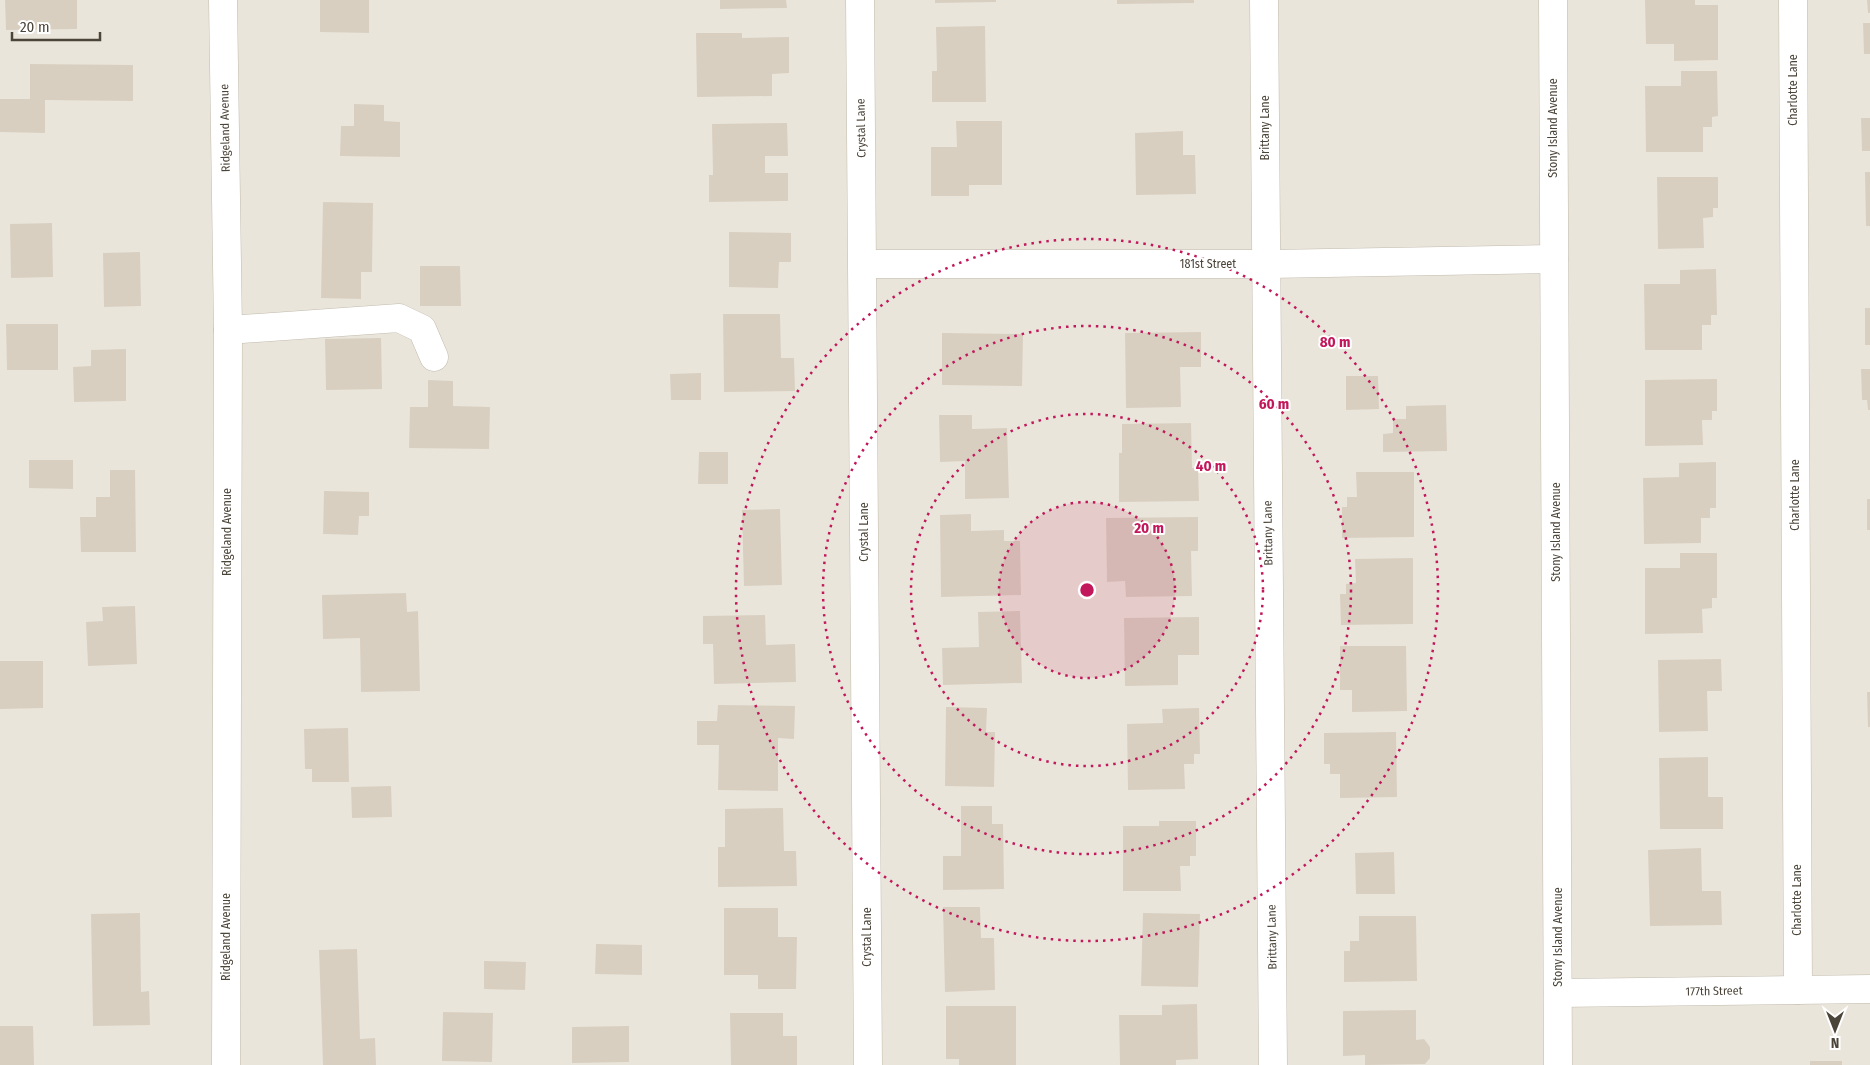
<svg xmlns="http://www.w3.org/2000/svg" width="1870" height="1065" viewBox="0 0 1870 1065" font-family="'Fira Sans Condensed',sans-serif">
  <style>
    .residential { fill: #eae5da }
    .building { fill: #d8cfc1 }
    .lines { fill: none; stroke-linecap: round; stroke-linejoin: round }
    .minor-casing { stroke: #c2bbae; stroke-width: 29 }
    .minor { stroke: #fff; stroke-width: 28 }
    .ring { fill: none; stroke: #c2185b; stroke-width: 2.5; stroke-dasharray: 2.5 5 }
    .labels { text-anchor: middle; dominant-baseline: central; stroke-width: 4; stroke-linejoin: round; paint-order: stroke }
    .street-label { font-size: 12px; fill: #4b4439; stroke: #fff }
    .centre { fill: #c2185b; stroke: #fff; stroke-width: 2.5 }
    .ring-label { font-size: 15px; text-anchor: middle; font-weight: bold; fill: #c2185b; stroke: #fff; stroke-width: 4; stroke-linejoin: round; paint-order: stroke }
  </style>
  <rect width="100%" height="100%" fill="#f6f3ec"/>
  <!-- residential -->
  <rect class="residential" x="0" y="0" width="1870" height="1065"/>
  <!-- building -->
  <g class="building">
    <polygon points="5,0 77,0 77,29 6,30"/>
    <polygon points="320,0 369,0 369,33 320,32"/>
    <polygon points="720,0 786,0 787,8 720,9"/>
    <polygon points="935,0 996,0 996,2 935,3"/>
    <polygon points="1117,0 1194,0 1194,3 1117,4"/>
    <polygon points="1645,0 1695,0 1695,5 1718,5 1718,60 1674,61 1674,44 1646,44"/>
    <polygon points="1867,0 1870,0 1870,13 1868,13"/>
    <polygon points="1863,23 1870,23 1870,54 1864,54"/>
    <polygon points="985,26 986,102 932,102 932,71 937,71 936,27"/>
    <polygon points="696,33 742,33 742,38 789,37 789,73 772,74 772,96 697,97"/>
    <polygon points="30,64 133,65 133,101 45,100 45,133 0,132 0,99 30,99"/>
    <polygon points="1681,71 1717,71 1718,116 1712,117 1712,127 1703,127 1703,152 1646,152 1645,86 1681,86"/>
    <polygon points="354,104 384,105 384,121 400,122 400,157 340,156 341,126 354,126"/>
    <polygon points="1861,118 1870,118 1870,151 1862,151"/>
    <polygon points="956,121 1002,121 1002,185 969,185 969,196 931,196 931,147 957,147"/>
    <polygon points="787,123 788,156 765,156 765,173 788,173 788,201 709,202 709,175 713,175 712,124"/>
    <polygon points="1183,131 1183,155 1195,155 1196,194 1136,195 1135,133"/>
    <polygon points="1865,172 1870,172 1870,226 1866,226"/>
    <polygon points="1657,177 1718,177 1718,208 1713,208 1713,217 1703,218 1704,248 1658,249"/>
    <polygon points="323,202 373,203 372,272 361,272 361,299 321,298"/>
    <polygon points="52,223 53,277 11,278 10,224"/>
    <polygon points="729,232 791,233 791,262 779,262 778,288 729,287"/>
    <polygon points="140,252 141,306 104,307 103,253"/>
    <polygon points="420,266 460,266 461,306 420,306"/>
    <polygon points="1716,269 1717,315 1711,315 1711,325 1702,325 1702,350 1645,350 1644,284 1680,284 1680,270"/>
    <rect x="1865" y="308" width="5" height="37"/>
    <polygon points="723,314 780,314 781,358 794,358 795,391 724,392"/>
    <polygon points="6,324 58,324 58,370 7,370"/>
    <polygon points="1201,332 1201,367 1180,367 1181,407 1126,408 1125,333"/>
    <polygon points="942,333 1023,334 1022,386 942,385"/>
    <polygon points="381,338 382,389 326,390 325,339"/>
    <polygon points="126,349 126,401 74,402 73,367 91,366 91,350"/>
    <polygon points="1861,369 1870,369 1870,410 1868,410 1867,400 1862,400"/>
    <polygon points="701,373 701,400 671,400 670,374"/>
    <polygon points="1346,376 1378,376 1379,409 1346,410"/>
    <polygon points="1717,379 1717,411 1712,411 1712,420 1702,420 1703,445 1645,446 1645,380"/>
    <polygon points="428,380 453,381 453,406 490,407 489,449 409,448 410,407 428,407"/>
    <polygon points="1446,405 1447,451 1383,452 1383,434 1393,433 1393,419 1406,419 1406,406"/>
    <polygon points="939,415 972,415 972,429 1007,428 1009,498 965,499 965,461 940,462"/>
    <polygon points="1191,423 1192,468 1198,468 1199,501 1119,502 1119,453 1122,453 1122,424"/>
    <polygon points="699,452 728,452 728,484 698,484"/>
    <polygon points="29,460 73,460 73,489 29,488"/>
    <polygon points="1716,462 1716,508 1710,508 1710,518 1701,518 1701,543 1644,544 1643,478 1679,477 1679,463"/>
    <polygon points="110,470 135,470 136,552 81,552 80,517 96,517 96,497 110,497"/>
    <polygon points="1356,472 1414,472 1414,537 1342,538 1342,507 1347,507 1347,497 1357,497"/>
    <polygon points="324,491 369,492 369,516 359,516 358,535 323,534"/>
    <rect x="1867" y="499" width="3" height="31"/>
    <polygon points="780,509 782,585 744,586 742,510"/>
    <polygon points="971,514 971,531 1004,530 1004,541 1020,541 1021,595 941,597 940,515"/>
    <polygon points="1198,517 1198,551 1191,551 1192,596 1126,597 1125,581 1107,582 1106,518"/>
    <polygon points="1680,553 1717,553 1717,598 1712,598 1712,608 1702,609 1703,633 1645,634 1645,568 1680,568"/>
    <polygon points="1413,558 1413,624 1341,625 1340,594 1346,594 1346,584 1356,583 1355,559"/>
    <polygon points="406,593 407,612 418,611 420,691 361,692 360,638 323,639 322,595"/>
    <polygon points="135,606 137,664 88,666 86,622 103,621 102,607"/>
    <polygon points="1020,611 1022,683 943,685 942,648 979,647 978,612"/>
    <polygon points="765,615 766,645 795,644 796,682 714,684 713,644 703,644 703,616"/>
    <polygon points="1199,617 1199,655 1178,655 1178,685 1125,686 1124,618"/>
    <polygon points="1340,646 1406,646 1407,711 1352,712 1352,690 1340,690"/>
    <polygon points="1721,659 1722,691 1707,691 1708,731 1659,732 1658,660"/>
    <polygon points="0,661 43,661 43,708 0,709"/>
    <polygon points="1867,692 1870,692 1870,727 1868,727"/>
    <polygon points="718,705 795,706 794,739 778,738 778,791 718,790 719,745 697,745 697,721 717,721"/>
    <polygon points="946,707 987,708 986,732 995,732 994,787 945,786"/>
    <polygon points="1199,708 1200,754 1194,754 1194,764 1184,764 1185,789 1128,790 1127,724 1163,723 1162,709"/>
    <polygon points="348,728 349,782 312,782 312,769 305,769 304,729"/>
    <polygon points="1396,732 1397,797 1340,798 1340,774 1330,774 1330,764 1324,764 1324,733"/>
    <polygon points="1708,757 1708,797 1723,797 1723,829 1660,829 1659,758"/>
    <polygon points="391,786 392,817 352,818 351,787"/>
    <polygon points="961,806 992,806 992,824 1003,824 1004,889 943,890 943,856 961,856"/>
    <polygon points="783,808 784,851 796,851 797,886 718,887 718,847 725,847 725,809"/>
    <polygon points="1159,821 1196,821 1196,856 1190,856 1190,866 1180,866 1181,891 1123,891 1123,826 1159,826"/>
    <polygon points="1701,848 1702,891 1721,891 1722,925 1650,926 1648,850"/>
    <polygon points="1394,852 1395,894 1356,894 1355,853"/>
    <polygon points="943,907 980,907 981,938 994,938 995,990 945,992"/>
    <polygon points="724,908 778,908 778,937 797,937 796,989 758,989 758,975 724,975"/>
    <polygon points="140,913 141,992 149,991 150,1025 93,1026 91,914"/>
    <polygon points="1143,913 1200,914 1198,987 1141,986"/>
    <polygon points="1359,916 1416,916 1417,981 1344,982 1344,951 1350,951 1350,941 1359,941"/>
    <polygon points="596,944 642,945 642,975 595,974"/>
    <polygon points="357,949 360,1039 375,1038 376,1065 323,1065 319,950"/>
    <polygon points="484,961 526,962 525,990 484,989"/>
    <polygon points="1197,1004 1198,1059 1176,1060 1176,1065 1120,1065 1119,1015 1162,1015 1162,1005"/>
    <polygon points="946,1006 1016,1006 1016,1065 959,1065 959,1059 946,1059"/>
    <polygon points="1416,1010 1416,1040 1424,1039 1430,1047 1430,1058 1425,1064 1365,1065 1365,1055 1343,1056 1343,1011"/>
    <polygon points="443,1012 493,1013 492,1062 442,1061"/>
    <polygon points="730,1013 783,1013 783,1036 797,1036 797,1065 731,1065"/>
    <polygon points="0,1026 33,1026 34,1065 0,1065"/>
    <polygon points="629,1026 629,1062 572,1063 572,1027"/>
    <rect x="1810" y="1061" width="32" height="4"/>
  </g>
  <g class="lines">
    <defs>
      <g id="minor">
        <polyline points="223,0 228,330 226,1065"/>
        <polyline points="860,0 868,1065"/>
        <polyline points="1264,0 1273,1065"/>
        <polyline points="1553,0 1558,1065"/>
        <polyline points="1793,0 1798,990"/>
        <polyline points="863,264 1266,264 1554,259"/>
        <polyline points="228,330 399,318 422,329 434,357"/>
        <polyline points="1558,993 1870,989"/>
      </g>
    </defs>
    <!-- minor casing -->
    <use href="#minor" class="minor-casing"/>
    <!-- minor -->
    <use href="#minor" class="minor"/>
  </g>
  <!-- distance rings -->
  <circle cx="1087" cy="590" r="88" fill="#c2185b" fill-opacity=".12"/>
  <g class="ring">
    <circle cx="1087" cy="590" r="88"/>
    <circle cx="1087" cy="590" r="176"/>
    <circle cx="1087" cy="590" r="264"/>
    <circle cx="1087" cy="590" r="351"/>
  </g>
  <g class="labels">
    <!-- street labels -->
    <g class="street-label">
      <text transform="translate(1793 90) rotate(-90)">Charlotte Lane</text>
      <text transform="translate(225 128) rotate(-91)">Ridgeland Avenue</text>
      <text transform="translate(861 128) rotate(-91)">Crystal Lane</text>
      <text transform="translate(1265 128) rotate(-90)">Brittany Lane</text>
      <text transform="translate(1553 128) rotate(-90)">Stony Island Avenue</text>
      <text x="1208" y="264">181st Street</text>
      <text transform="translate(1795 495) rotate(-90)">Charlotte Lane</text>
      <text transform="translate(227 532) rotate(-90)">Ridgeland Avenue</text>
      <text transform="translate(864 532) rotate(-90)">Crystal Lane</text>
      <text transform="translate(1556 532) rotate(-90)">Stony Island Avenue</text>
      <text transform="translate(1268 533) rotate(-91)">Brittany Lane</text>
      <text transform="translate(1797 900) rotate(-90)">Charlotte Lane</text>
      <text transform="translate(226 937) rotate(-90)">Ridgeland Avenue</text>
      <text transform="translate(867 937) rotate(-90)">Crystal Lane</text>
      <text transform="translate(1272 937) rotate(-91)">Brittany Lane</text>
      <text transform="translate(1558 937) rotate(-90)">Stony Island Avenue</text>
      <text transform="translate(1714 991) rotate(-1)">177th Street</text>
    </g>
  </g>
  <circle cx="1087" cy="590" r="8" class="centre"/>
  <g class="ring-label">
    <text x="1335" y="347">80 m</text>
    <text x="1274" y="409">60 m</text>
    <text x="1211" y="471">40 m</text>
    <text x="1149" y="533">20 m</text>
  </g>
  <!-- north arrow -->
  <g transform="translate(1835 1030) rotate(180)" stroke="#ffffff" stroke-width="4" paint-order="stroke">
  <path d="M0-4L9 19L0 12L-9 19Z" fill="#4b4439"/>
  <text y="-8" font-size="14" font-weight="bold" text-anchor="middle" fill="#4b4439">N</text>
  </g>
  <!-- scale -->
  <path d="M12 32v8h88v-8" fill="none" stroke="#4b4439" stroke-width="2.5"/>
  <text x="20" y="32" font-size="15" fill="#4b4439" stroke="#ffffff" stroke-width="4" paint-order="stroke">20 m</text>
</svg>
